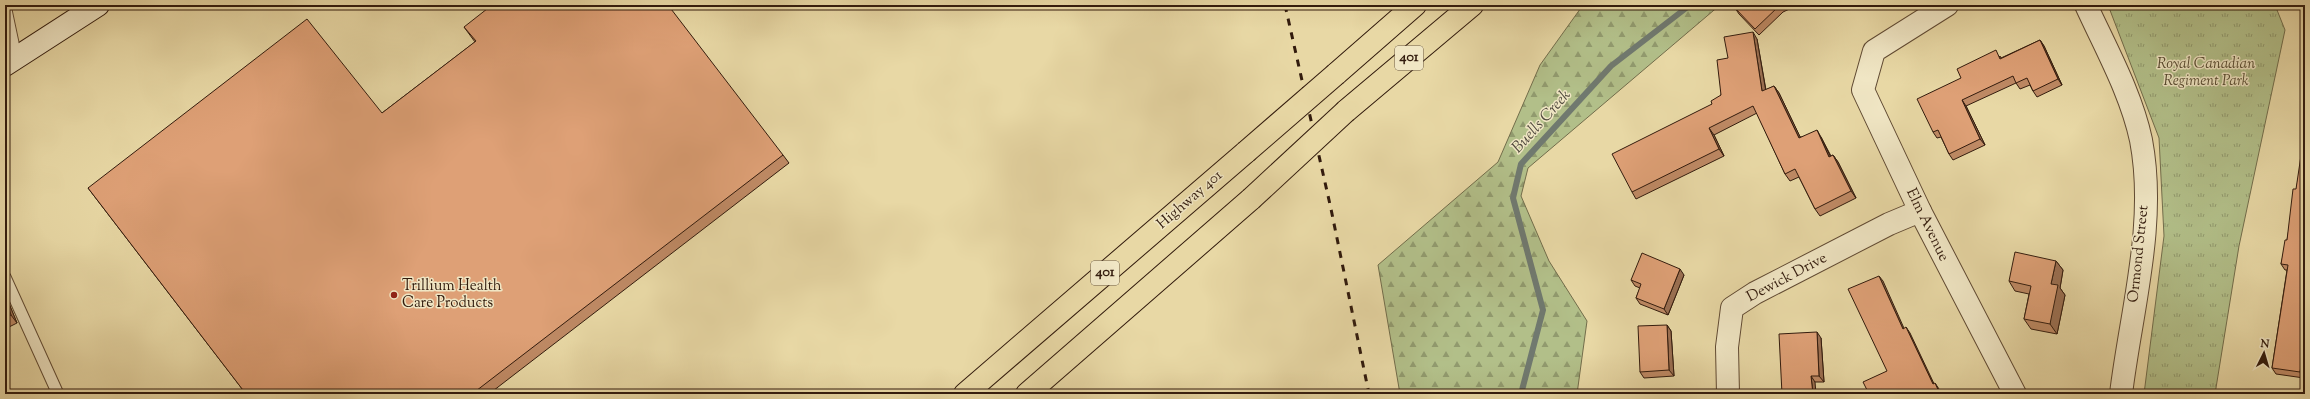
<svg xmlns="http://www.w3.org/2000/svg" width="2310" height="399" viewBox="0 0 2310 399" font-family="'Sorts Mill Goudy',serif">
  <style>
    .grass { fill: url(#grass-tufts); stroke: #726d4b }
    .forest { fill: url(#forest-firs); stroke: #726d4b }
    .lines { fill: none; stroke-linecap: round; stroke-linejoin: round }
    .stream { stroke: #70796f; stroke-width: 6 }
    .service-casing { stroke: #604a33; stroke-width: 13 }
    .minor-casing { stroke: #604a33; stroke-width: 24 }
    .tertiary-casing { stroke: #604a33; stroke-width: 24 }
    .secondary-casing { stroke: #321b0d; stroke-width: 24 }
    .motorway-casing { stroke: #321b0d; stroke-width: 24 }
    .service { stroke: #f0e6c4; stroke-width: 11 }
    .minor { stroke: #f0e6c4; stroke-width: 22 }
    .tertiary { stroke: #f0e6c4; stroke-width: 22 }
    .secondary { stroke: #f0e6c4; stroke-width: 22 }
    .motorway { stroke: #e8d8a5; stroke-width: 22 }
    .rail { stroke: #321b0d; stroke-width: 3; stroke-dasharray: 7 7; stroke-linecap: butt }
    .motorway-bridge-casing { stroke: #321b0d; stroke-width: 24; stroke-linecap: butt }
    .motorway-bridge { stroke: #e8d8a5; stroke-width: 22 }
    .wall { fill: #bf8a65; stroke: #321b0d }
    .shaded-wall { fill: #9b7053; stroke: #321b0d }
    .building { fill: #dea076; stroke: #321b0d }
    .poi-dot { fill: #8f2418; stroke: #f0e6c4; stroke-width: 1.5 }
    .labels { text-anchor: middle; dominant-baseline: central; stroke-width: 3; stroke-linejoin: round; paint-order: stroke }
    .shield { fill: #f0e6c4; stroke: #6b5844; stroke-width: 1 }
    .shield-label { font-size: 14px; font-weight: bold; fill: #321b0d }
    .park-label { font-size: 15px; font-style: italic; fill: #584c32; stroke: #f0e6c4 }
    .street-label { font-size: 15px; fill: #321b0d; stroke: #f0e6c4 }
    .poi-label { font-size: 15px; fill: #321b0d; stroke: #f0e6c4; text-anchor: start }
    .water-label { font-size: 16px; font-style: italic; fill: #514a3e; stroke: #f0e6c4 }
  </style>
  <defs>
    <pattern id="grass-tufts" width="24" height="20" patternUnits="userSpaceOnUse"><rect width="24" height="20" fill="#b2bf89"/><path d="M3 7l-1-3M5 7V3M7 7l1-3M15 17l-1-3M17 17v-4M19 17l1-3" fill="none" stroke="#919a6e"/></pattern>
    <pattern id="forest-firs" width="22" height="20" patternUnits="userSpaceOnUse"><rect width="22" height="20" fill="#b2bf89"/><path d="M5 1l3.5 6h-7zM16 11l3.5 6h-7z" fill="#919a6e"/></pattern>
  </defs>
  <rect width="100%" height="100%" fill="#e8d8a5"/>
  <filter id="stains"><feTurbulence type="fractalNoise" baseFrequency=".005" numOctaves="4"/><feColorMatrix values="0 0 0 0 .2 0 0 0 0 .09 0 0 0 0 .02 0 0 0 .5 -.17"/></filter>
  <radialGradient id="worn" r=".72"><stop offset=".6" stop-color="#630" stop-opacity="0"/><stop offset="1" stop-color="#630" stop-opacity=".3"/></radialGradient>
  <!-- grass -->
  <polygon class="grass" points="2108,5 2275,5 2285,30 2239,246 2215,394 2144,394 2164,236 2159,138"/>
  <!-- forest -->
  <polygon class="forest" points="1583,5 1720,5 1528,168 1521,196 1549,261 1587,321 1577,394 1400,394 1378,265 1498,162 1540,65"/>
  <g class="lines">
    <!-- stream -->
    <polyline class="stream" points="1521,394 1543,310 1513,198 1521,164 1611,66 1690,5"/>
    <defs>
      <g id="service">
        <polyline points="5,5 16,57"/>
        <polyline points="5,277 58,394"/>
      </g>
      <g id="minor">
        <polyline points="1947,5 1874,51 1863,90 1920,211 2015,394"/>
        <polyline points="1728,394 1727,347 1732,308 1755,293 1889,224 1920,211"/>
      </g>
      <path id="tertiary" d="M2086 5C2106 49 2131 93 2141 140 2157 224 2131 311 2121 394"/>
      <polyline id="secondary" points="5,65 98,5"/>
      <g id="motorway">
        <polyline points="1336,74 1415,5"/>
        <polyline points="1346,111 1472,5"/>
        <polyline points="965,394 1246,152"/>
        <polyline points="1027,394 1251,199"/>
      </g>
    </defs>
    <!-- service casing -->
    <use href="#service" class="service-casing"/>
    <!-- minor casing -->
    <use href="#minor" class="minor-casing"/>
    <!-- tertiary casing -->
    <use href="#tertiary" class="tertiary-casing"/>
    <!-- secondary casing -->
    <use href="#secondary" class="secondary-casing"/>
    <!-- motorway casing -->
    <use href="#motorway" class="motorway-casing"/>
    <!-- service -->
    <use href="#service" class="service"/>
    <!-- minor -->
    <use href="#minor" class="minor"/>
    <!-- tertiary -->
    <use href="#tertiary" class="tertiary"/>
    <!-- secondary -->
    <use href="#secondary" class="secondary"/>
    <!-- motorway -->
    <use href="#motorway" class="motorway"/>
    <!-- rail -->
    <polyline class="rail" points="1285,5 1331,209 1369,394"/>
    <defs>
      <g id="motorway-bridge">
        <polyline points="1246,152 1336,74"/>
        <polyline points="1251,199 1346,111"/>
      </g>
    </defs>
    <!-- motorway-bridge casing -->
    <use href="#motorway-bridge" class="motorway-bridge-casing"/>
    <!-- motorway-bridge -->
    <use href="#motorway-bridge" class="motorway-bridge"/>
  </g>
  <!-- wall -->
  <g class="wall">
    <polygon points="1738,5 1798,5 1783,12 1759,35 1739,14 1735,8"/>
    <polygon points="464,27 783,155 789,163 489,394 246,394 88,188 382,113 475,42"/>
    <polygon points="1757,39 1766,90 1774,86 1779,93 1800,137 1821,137 1831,156 1833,155 1838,162 1856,198 1820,216 1815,209 1799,177 1790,181 1785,174 1757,113 1714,135 1724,156 1636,199 1632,192 1712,104 1721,95 1728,58"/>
    <polygon points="2040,40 2044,46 2062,85 2037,97 2033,91 2030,85 2020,89 2016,83 1966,106 1985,145 1953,160 1949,154 1941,137 1937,138 1933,132 2000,56 2001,58"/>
    <polygon points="2305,142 2305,373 2304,378 2276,374 2272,368 2287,270 2285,270 2281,264 2287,240"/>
    <polygon points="2056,261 2063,270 2060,288 2065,295 2057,334 2031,329 2024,319 2029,294 2015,291 2009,281"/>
    <polygon points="1684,275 1668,315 1640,304 1636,298 1640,288 1635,286 1631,280"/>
    <polygon points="5,294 17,323 5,329"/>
    <polygon points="1667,325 1671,331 1674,376 1644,378 1640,372"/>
    <polygon points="1821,338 1824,382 1815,382 1782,394"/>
  </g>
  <!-- shaded-wall -->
  <g class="shaded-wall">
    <polygon points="1753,32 1757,39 1767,98 1762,91"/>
    <polygon points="2040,40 2044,46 2062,85 2058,79"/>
    <polygon points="1774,86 1779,93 1804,145 1799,138"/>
    <polygon points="1962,100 1966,106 1985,145 1980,139"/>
    <polygon points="1709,128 1714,135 1724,156 1719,149"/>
    <polygon points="1817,130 1821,137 1834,164 1829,157"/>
    <polygon points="1833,155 1838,162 1856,198 1851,191"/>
    <polygon points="2056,261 2063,270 2060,288 2065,295 2057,334 2050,324 2051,284"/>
    <polygon points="1680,269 1684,275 1668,315 1664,309"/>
    <polygon points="1879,276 1883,281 1907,335 1903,329"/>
    <polygon points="5,294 17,323 11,315 5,299"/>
    <polygon points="1667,325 1671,331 1674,376 1669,370"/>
    <polygon points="1906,327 1910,333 1937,390 1933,384"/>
    <polygon points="1817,332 1821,338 1824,382 1819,376"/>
    <polygon points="2305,341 2305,373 2304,378 2300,372"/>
    <polygon points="1811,376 1815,382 1816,394 1813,394"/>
    <polygon points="1935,383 1939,389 1941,394 1940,394"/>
  </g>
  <!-- building -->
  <g class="building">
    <polygon points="492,5 668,5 783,155 472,394 246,394 88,188 307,19 382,113 476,41 464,27"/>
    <polygon points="1738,5 1781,5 1779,6 1755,29 1735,8"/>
    <polygon points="1753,32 1762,91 1774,86 1799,138 1817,130 1829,157 1833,155 1851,191 1815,209 1795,169 1785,174 1753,106 1709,128 1719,149 1632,192 1612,154 1712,104 1711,101 1721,95 1717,60 1728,58 1724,37"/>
    <polygon points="2040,40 2058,79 2033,91 2027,78 2016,83 2013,76 1962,100 1980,139 1949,154 1938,130 1933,132 1917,99 1961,78 1957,69 1996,50 2000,59"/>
    <polygon points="2303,142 2305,142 2305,341 2300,372 2272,368 2288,265 2281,264 2285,240 2287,240 2293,189 2296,189"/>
    <polygon points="2015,252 2056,261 2051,284 2058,285 2050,324 2024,319 2031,286 2009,281"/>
    <polygon points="1642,253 1680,269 1664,309 1636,298 1641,284 1631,280"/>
    <polygon points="1879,276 1903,329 1906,327 1933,384 1935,383 1940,394 1869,394 1863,382 1887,371 1848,289"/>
    <polygon points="5,299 11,315 5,318"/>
    <polygon points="1667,325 1669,370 1640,372 1638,326"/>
    <polygon points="1817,332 1819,376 1811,376 1813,394 1782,394 1779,334"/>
  </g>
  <!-- markers -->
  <circle class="poi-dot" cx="394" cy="295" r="4"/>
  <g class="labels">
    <!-- shield labels -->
    <g class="shield">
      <rect x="1395" y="46" width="28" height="24" rx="3"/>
      <rect x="1091" y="261" width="28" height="24" rx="3"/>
    </g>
    <g class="shield-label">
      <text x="1409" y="58">401</text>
      <text x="1105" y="273">401</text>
    </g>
    <!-- park labels -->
    <g class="park-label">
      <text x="2206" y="64">Royal Canadian<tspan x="2206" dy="17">Regiment Park</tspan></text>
    </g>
    <!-- street labels -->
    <g class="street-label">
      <text transform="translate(1190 200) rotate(-41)">Highway 401</text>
      <text transform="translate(1927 225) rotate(64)">Elm Avenue</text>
      <text transform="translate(2139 254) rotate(-84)">Ormond Street</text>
      <text transform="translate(1787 278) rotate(-28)">Dewick Drive</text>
    </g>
    <!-- poi labels -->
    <g class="poi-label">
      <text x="402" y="286">Trillium Health<tspan x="402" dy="17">Care Products</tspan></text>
    </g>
    <!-- water labels -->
    <g class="water-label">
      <text transform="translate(1542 122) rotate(-48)">Buells Creek</text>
    </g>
  </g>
  <!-- margin -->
  <rect width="2310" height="399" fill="none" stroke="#e8d8a5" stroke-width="20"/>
  <rect x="6" y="6" width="2298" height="387" fill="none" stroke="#321b0d" stroke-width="2"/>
  <rect x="10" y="10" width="2290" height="379" fill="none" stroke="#321b0d"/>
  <!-- north arrow -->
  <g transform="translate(2264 353) rotate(5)" stroke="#f0e6c4" stroke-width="3" paint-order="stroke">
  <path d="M0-3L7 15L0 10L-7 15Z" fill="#321b0d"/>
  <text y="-6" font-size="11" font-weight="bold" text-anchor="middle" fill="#321b0d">N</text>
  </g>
  <rect width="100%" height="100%" filter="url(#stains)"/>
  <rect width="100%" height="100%" fill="url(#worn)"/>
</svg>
